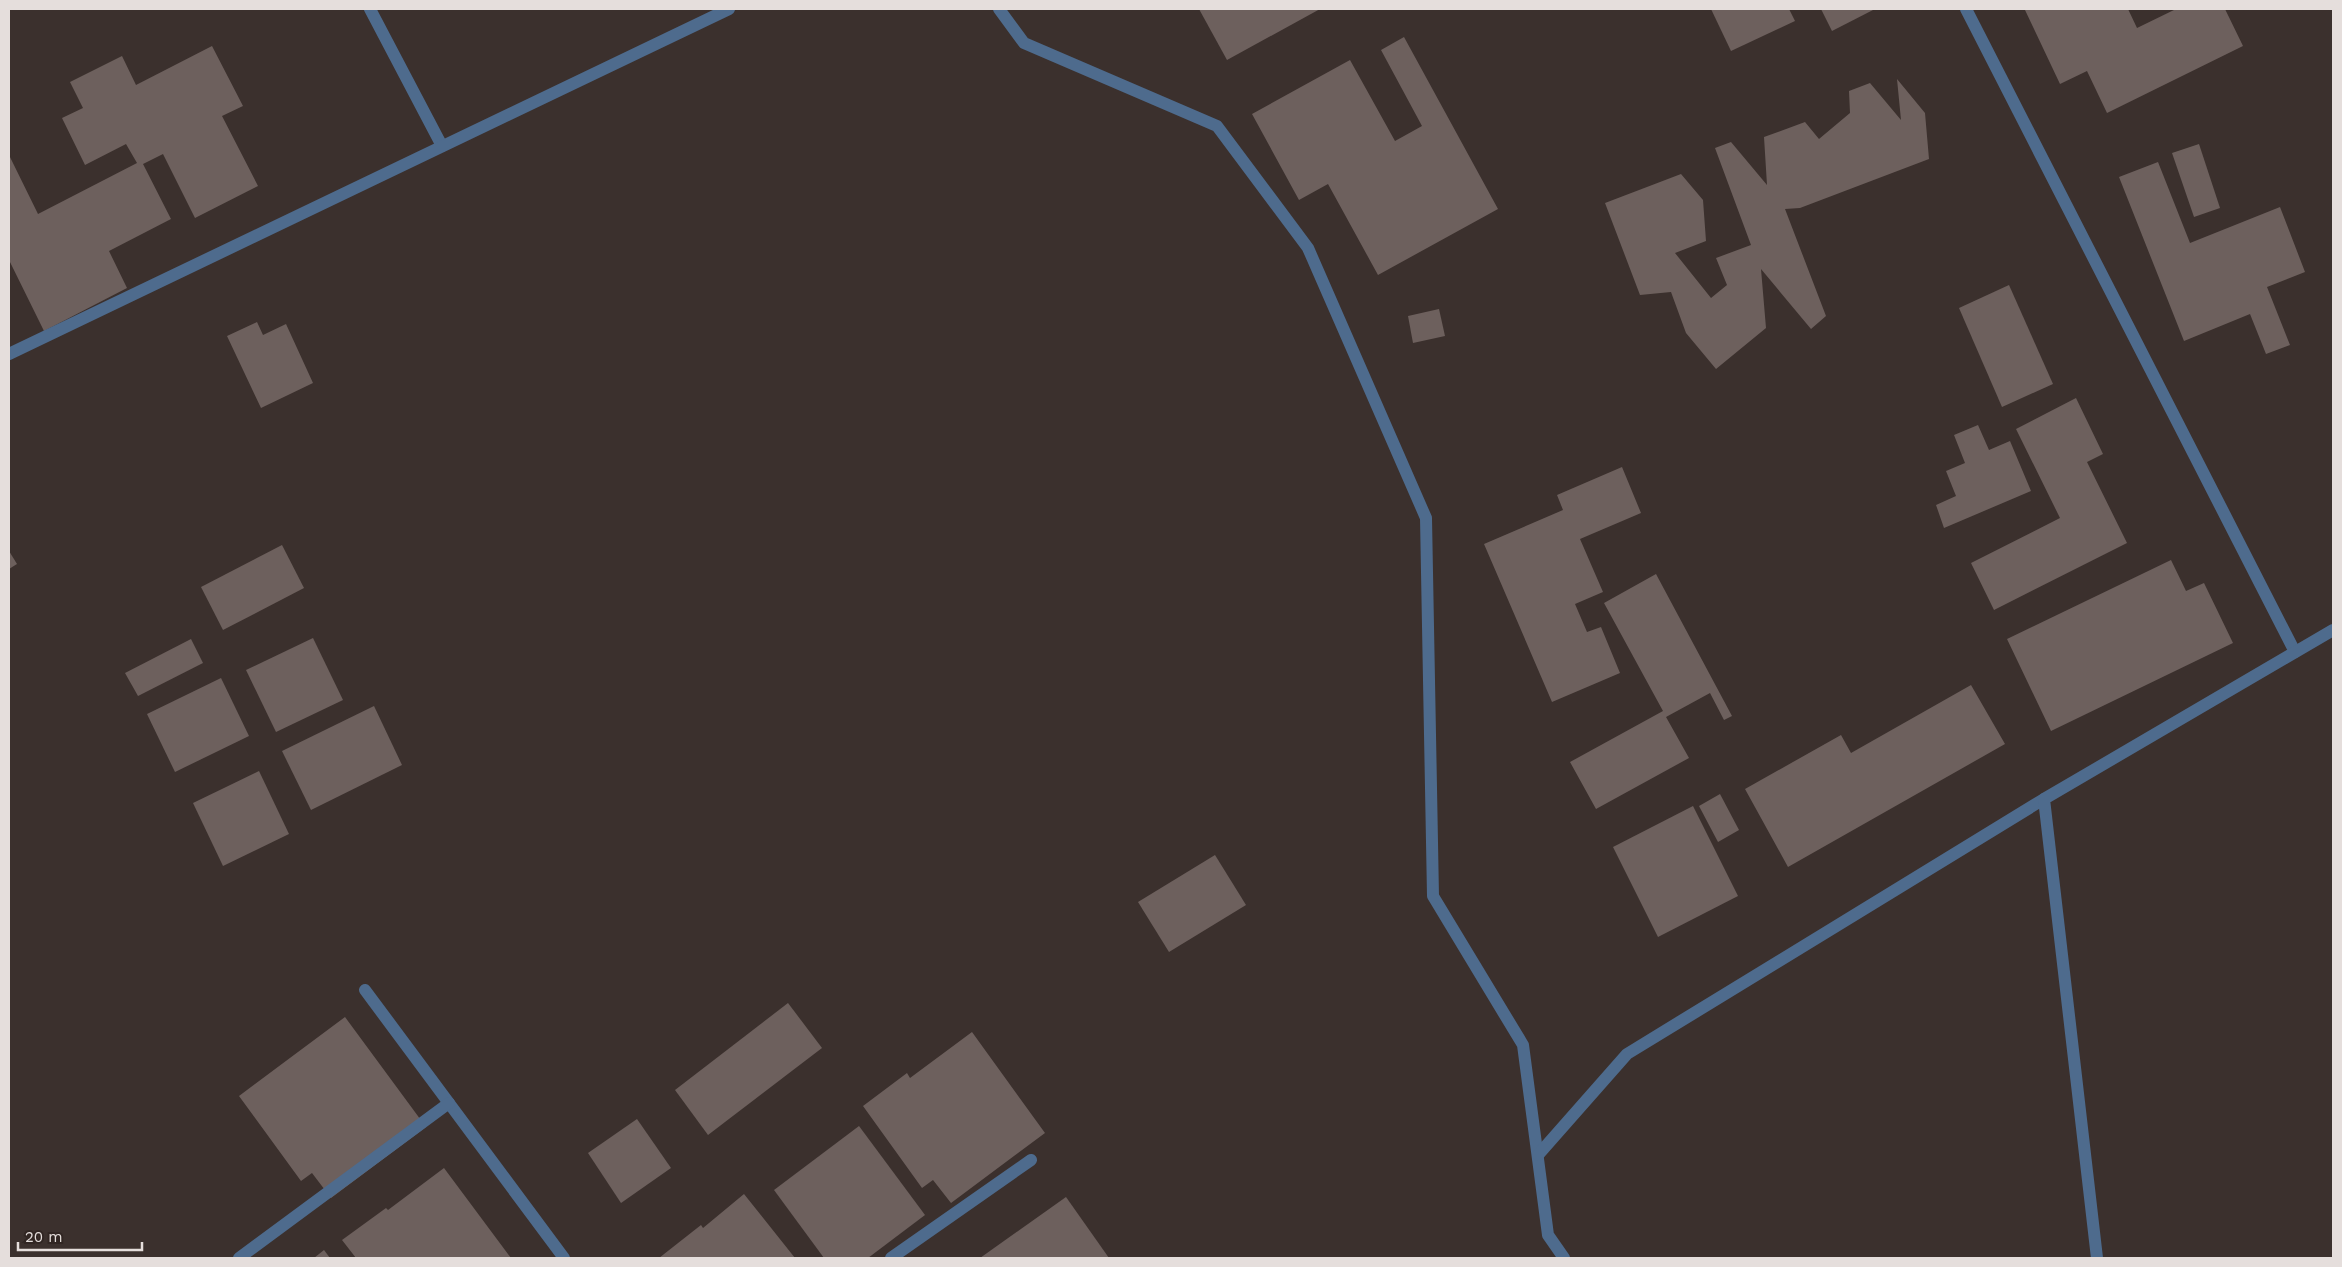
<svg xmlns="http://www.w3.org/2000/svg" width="2342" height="1267" viewBox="0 0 2342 1267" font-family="'Work Sans',sans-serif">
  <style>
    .building { fill: #6d605d }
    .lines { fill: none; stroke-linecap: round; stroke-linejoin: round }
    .minor { stroke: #4e6b8d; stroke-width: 12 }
  </style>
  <rect width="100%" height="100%" fill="#3b302d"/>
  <!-- building -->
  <g class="building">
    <polygon points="1199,9 1320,9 1227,60"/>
    <polygon points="1711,9 1789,9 1795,21 1731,51"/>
    <polygon points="1821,9 1872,9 1873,10 1832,31"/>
    <polygon points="2028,9 2128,9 2137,28 2176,9 2225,9 2243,46 2107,113 2087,71 2060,84 2025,10"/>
    <polygon points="1404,37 1498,209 1378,275 1328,184 1299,200 1252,114 1350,60 1395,141 1422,126 1381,50"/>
    <polygon points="212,46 243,106 222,116 258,186 195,218 163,154 143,164 171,219 109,251 127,288 44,331 9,260 9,155 38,214 137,163 126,144 85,165 62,118 83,108 70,82 122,56 136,85"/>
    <polygon points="1897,79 1925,113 1929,159 1800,208 1785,209 1826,316 1811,329 1761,269 1766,328 1716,369 1686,333 1671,292 1640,295 1605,203 1681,174 1703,200 1706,241 1675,253 1711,298 1727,285 1716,258 1751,245 1715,148 1731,142 1767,185 1764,137 1805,122 1819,139 1850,113 1849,91 1870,83 1901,120"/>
    <polygon points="2199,144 2220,208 2194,217 2172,153"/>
    <polygon points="2158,162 2190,243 2280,207 2305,272 2267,287 2290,345 2266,354 2250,314 2184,341 2119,177"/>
    <polygon points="2009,285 2053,384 2002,407 1959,308"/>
    <polygon points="1439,309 1445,336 1413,343 1408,316"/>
    <polygon points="257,322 263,335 286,324 313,383 261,408 227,336"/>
    <polygon points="2076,398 2103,454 2087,462 2127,543 1994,610 1971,563 2060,518 2016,429"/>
    <polygon points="1978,425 1989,450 2010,441 2031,491 1944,528 1936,505 1956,496 1946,471 1965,463 1954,435"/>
    <polygon points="1622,467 1641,513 1580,539 1603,592 1575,604 1587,632 1601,627 1620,673 1552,702 1484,544 1563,510 1557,495"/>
    <polygon points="282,545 304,588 223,630 201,587"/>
    <polygon points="9,551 17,564 9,569"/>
    <polygon points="2171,560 2186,591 2204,583 2233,643 2051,731 2007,639"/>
    <polygon points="1656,574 1732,716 1724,720 1710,693 1666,717 1689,758 1596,809 1570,762 1663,711 1604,603"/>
    <polygon points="313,638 343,700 276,732 246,670"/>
    <polygon points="191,639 203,663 138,696 125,673"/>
    <polygon points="221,678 249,736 175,772 147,714"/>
    <polygon points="1971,685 2005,744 1788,867 1745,789 1841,735 1851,753"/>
    <polygon points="374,706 402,765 311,810 282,751"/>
    <polygon points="259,771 289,834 223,866 193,803"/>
    <polygon points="1720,794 1739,830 1718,842 1699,806"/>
    <polygon points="1693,806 1738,896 1658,937 1613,847"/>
    <polygon points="1215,855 1246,905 1169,952 1138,902"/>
    <polygon points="788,1003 822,1048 708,1135 675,1090"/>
    <polygon points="345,1017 426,1127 331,1198 312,1173 301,1181 239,1096"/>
    <polygon points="972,1032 1045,1133 951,1203 933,1180 922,1188 863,1106 907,1073 910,1078"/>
    <polygon points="637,1119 671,1168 621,1203 588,1153"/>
    <polygon points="859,1126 925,1215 868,1258 824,1258 774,1190"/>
    <polygon points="444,1168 511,1258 356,1258 342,1240 386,1208 388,1210"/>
    <polygon points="744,1194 795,1258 659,1258 701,1225 703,1228"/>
    <polygon points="1066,1197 1109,1258 980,1258"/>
    <polygon points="324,1250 330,1258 314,1258"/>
  </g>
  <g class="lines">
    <!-- minor -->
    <g class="minor">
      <polyline points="370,9 442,146"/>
      <polyline points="999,9 1024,43 1217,126 1308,248 1426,518 1433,896 1523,1045 1548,1235 1564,1258"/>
      <polyline points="1966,9 2295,652"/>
      <polyline points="9,354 729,9"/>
      <polyline points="365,990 564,1258"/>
      <polyline points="1538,1155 1627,1054 2044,799"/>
      <polyline points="239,1258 449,1103"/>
      <polyline points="891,1258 1031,1160"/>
      <polyline points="2097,1258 2044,799 2333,630"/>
    </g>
  </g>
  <!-- border -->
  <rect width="2342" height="1267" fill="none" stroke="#e5dedc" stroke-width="20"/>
  <!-- scale -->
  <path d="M18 1242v8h124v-8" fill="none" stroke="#e5dedc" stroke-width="2.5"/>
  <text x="25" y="1242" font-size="15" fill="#e5dedc" stroke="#312623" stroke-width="4" paint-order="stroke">20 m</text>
</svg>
